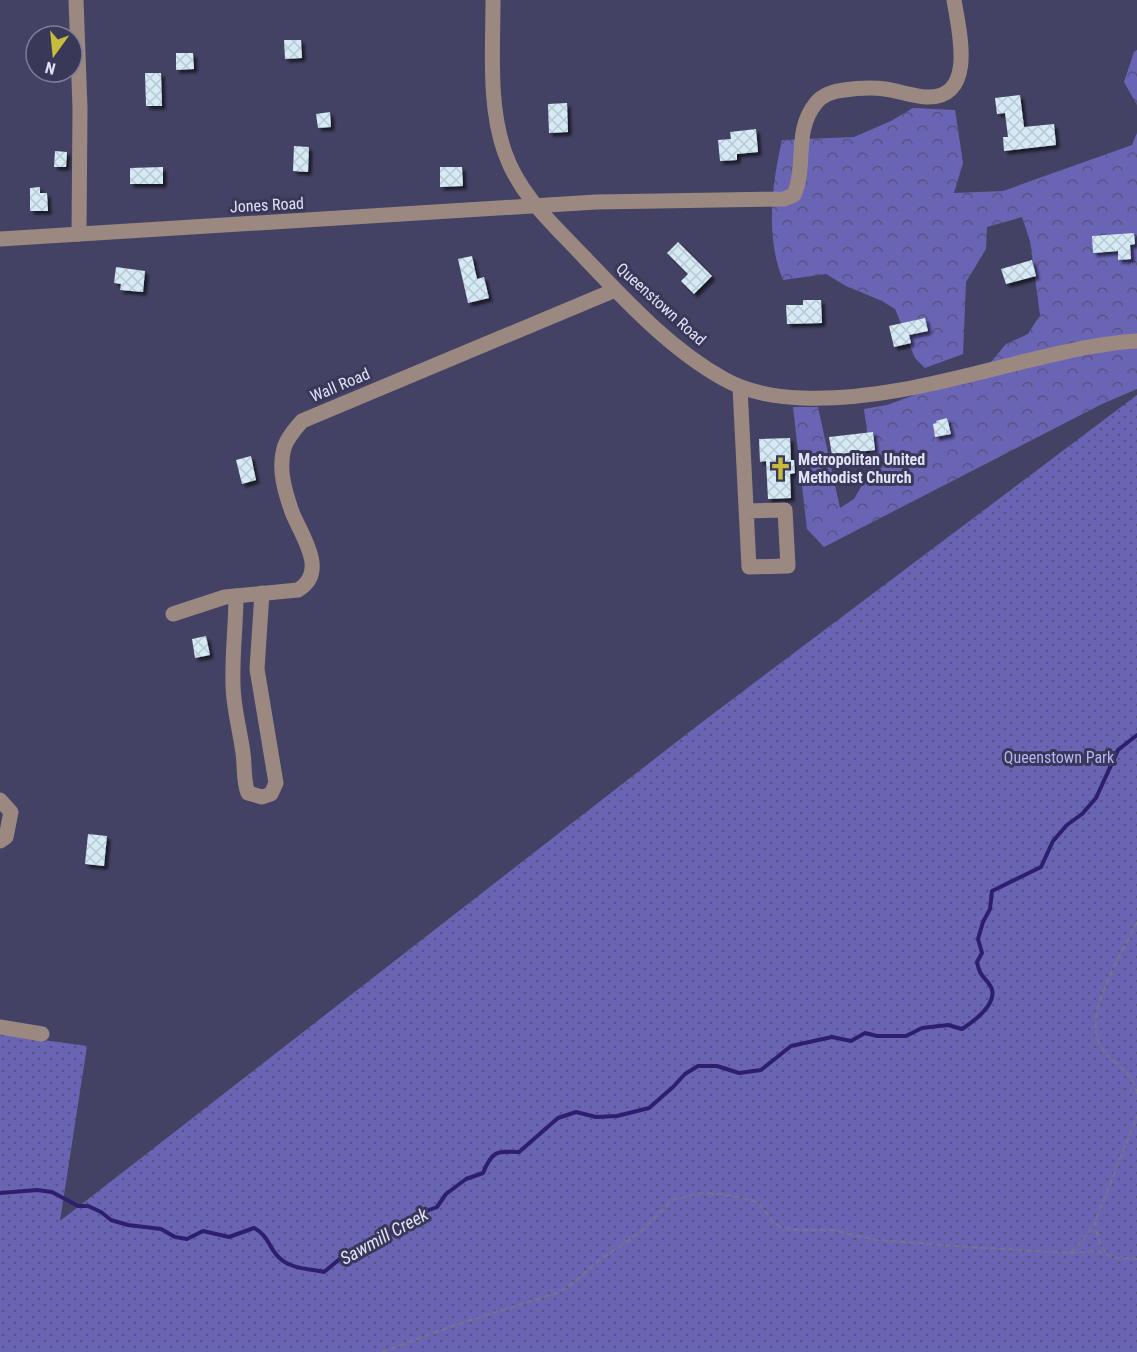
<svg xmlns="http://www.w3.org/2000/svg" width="1137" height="1352" viewBox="0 0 1137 1352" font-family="'Roboto Condensed',sans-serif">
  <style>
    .forest { fill: url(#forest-crowns) }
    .park { fill: url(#park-dots) }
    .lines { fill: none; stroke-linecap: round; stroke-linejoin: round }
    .stream { stroke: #2e1f6e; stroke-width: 4 }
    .building { fill: url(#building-cross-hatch); filter: url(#shadow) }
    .path { stroke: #747391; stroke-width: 2; stroke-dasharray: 6 3; stroke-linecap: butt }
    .minor { stroke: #9b8981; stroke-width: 15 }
    .labels { text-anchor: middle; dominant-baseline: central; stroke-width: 6; stroke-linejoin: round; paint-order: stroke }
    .street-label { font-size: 16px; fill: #e1e1f6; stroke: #393859 }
    .poi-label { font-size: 16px; font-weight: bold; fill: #e1e1f6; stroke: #393859; text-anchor: start }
    .park-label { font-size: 16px; fill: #b7b5f9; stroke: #393859 }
    .water-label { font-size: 18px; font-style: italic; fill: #e1e1f9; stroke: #393859 }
  </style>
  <defs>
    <pattern id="forest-crowns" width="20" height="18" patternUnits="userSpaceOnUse" patternTransform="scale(1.5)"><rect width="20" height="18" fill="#6a64b5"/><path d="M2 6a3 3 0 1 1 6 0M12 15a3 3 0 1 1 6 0" fill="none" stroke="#575480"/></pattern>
    <pattern id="park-dots" width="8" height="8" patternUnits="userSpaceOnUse" patternTransform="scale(1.5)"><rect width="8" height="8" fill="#6a64b5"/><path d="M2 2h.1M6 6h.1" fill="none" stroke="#575480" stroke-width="1.8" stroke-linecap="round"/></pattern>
    <pattern id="building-cross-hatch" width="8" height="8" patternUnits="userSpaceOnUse" patternTransform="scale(1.5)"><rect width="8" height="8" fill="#d5eaf4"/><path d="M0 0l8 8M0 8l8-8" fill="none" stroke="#b8c9d2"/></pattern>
    <filter id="shadow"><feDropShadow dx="3.5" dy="3.5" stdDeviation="1.5" flood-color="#0009"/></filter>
  </defs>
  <rect width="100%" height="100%" fill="#444264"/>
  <!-- forest -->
  <g class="forest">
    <polygon points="1137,50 1137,105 1124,82 1134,52"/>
    <path d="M913 108 955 110 963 163 954 193 1003 191 1132 145 1137 133V389L1102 404 824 547 807 529 793 407H818L840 508 854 499 872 468 864 409 887 405 928 390 975 381 1006 344 1028 334 1040 315 1030 241 1022 217 987 227 986 249 966 282 963 354 925 368 915 358 895 309 882 301 846 286 826 274 783 280C765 237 772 184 782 140L854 137 891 121Z"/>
  </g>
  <!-- park -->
  <polygon class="park" points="1137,395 1137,1352 0,1352 0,1034 87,1046 60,1221 697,726"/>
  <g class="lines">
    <!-- stream -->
    <path class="stream" d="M0 1193 37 1190 52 1192 78 1206H88L101 1212 111 1220 128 1225 161 1229 175 1237 187 1239 203 1231 229 1237 254 1228C270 1236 269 1251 282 1260 293 1269 310 1269 324 1272L347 1253 362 1251 377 1243 416 1215 437 1207 446 1194 466 1179 483 1173C492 1151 496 1151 519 1152L558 1118 576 1112 596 1117 617 1116 649 1108 673 1087 685 1074 698 1066H717L739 1073 761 1070 791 1046 832 1037 851 1041 865 1033 877 1036H906L922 1028 948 1025 962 1029C973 1022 999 1003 991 987 985 976 980 978 977 962L982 953 978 939 983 922 990 909 992 891 1041 867 1053 841 1067 825 1082 814 1096 798 1118 750 1137 735"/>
  </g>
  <!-- building -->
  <g class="building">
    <polygon points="284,40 301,40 302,58 285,59"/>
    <polygon points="176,53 193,53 194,69 176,70"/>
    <polygon points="145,73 161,73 162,106 146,106"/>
    <polygon points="1020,95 1024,127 1054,124 1056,145 1004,151 1003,137 1008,137 1005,113 997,114 995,98"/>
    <polygon points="567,103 568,132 549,133 548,104"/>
    <polygon points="330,112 331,127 318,128 316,114"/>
    <polygon points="756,129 758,152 737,154 737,160 720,161 718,140 731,139 730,132"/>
    <polygon points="294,146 309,147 308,172 293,171"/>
    <polygon points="55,151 67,152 66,167 54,167"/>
    <polygon points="163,167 163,184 130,184 130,168"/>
    <polygon points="440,167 462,167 463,186 440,187"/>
    <polygon points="40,187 40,193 47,193 48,211 30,211 30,188"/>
    <polygon points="1134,233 1135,244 1130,245 1131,259 1118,260 1118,251 1093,253 1092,236"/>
    <polygon points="678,242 712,276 694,294 681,281 688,274 667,253"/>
    <polygon points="472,256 477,279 484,277 489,298 468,303 458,259"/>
    <polygon points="1032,260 1036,276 1006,284 1001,269"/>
    <polygon points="116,267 145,271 143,292 120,290 121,284 114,283"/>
    <polygon points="803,300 821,300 822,323 787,324 786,305 803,305"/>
    <polygon points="925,318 928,331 909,335 911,343 894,347 889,326"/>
    <polygon points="947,418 951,434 935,437 933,424 937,423 936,421"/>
    <polygon points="873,432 875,450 832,455 829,437"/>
    <polygon points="790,438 791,460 794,460 795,473 790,474 791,498 768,499 766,461 760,462 759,439"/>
    <polygon points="251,456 256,480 242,484 236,460"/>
    <polygon points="206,636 210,655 195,658 192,639"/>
    <polygon points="88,834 107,836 104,866 85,864"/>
  </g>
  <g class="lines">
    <!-- path -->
    <g class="path">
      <path d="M1137 922C1123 952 1081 1015 1101 1047 1113 1066 1133 1069 1137 1094"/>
      <path d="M1106 1252C1098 1243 1097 1234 1095 1222L1137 1116"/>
      <polyline points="1070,1253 1084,1239 1095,1223"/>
      <polyline points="382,1352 458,1324 557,1293 576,1281 597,1262 643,1230 672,1200 700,1193 721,1194 747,1199 759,1203 773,1222 782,1228 799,1230 833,1230 875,1240 970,1247 1070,1253 1096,1251 1117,1258 1137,1259"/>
    </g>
    <!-- minor -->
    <g class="minor">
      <polyline points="76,0 80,108 79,234"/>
      <path d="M493 0C493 50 488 106 505 153 520 196 554 225 584 257 626 301 670 349 724 379 747 392 775 397 802 398 879 401 956 378 1030 360 1065 352 1101 343 1137 341"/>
      <path d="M0 239 596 202 784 199 794 195C807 165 793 131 816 103 822 95 834 91 844 90 857 88 872 87 885 89 899 91 912 96 926 97 977 99 959 31 954 0"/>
      <polyline points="740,387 749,567 788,566 785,510 747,511"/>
      <path d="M236 596C236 625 232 654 233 684 233 706 240 730 243 753 245 767 243 780 248 793L262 797 271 794 276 783 257 669 262 593"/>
      <path d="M173 614 225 597 298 590C329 572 301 535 292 512 285 492 278 469 284 448 287 438 295 429 302 421L615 290"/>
      <polyline points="0,800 11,812 6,837 0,841"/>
      <polyline points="0,1027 42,1034"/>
    </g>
  </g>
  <!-- icons -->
  <defs>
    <symbol id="church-bare" viewBox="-9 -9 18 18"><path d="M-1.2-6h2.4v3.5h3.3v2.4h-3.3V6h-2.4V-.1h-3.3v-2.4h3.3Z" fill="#c5bc3d" stroke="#393859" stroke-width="2.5" paint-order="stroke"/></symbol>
  </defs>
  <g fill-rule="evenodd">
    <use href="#church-bare" x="764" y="452" width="33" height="33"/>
  </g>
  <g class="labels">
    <!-- street labels -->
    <g class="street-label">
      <text transform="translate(267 205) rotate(-3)">Jones Road</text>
      <text transform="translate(661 304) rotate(42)">Queenstown Road</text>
      <text transform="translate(340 385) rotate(-23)">Wall Road</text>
    </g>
    <!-- poi labels -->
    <g class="poi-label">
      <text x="798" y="459">Metropolitan United<tspan x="798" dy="18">Methodist Church</tspan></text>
    </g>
    <!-- park labels -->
    <g class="park-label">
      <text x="1059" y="757">Queenstown Park</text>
    </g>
    <!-- water labels -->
    <g class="water-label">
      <text transform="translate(384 1236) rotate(-29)">Sawmill Creek</text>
    </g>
  </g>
  <!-- north arrow -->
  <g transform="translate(54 54) rotate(195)"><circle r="28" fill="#393859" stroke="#7c7c98" stroke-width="1.5"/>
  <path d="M0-4.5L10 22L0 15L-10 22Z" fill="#c5bc3d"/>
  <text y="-9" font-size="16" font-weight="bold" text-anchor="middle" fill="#e1e1f6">N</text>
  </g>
</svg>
